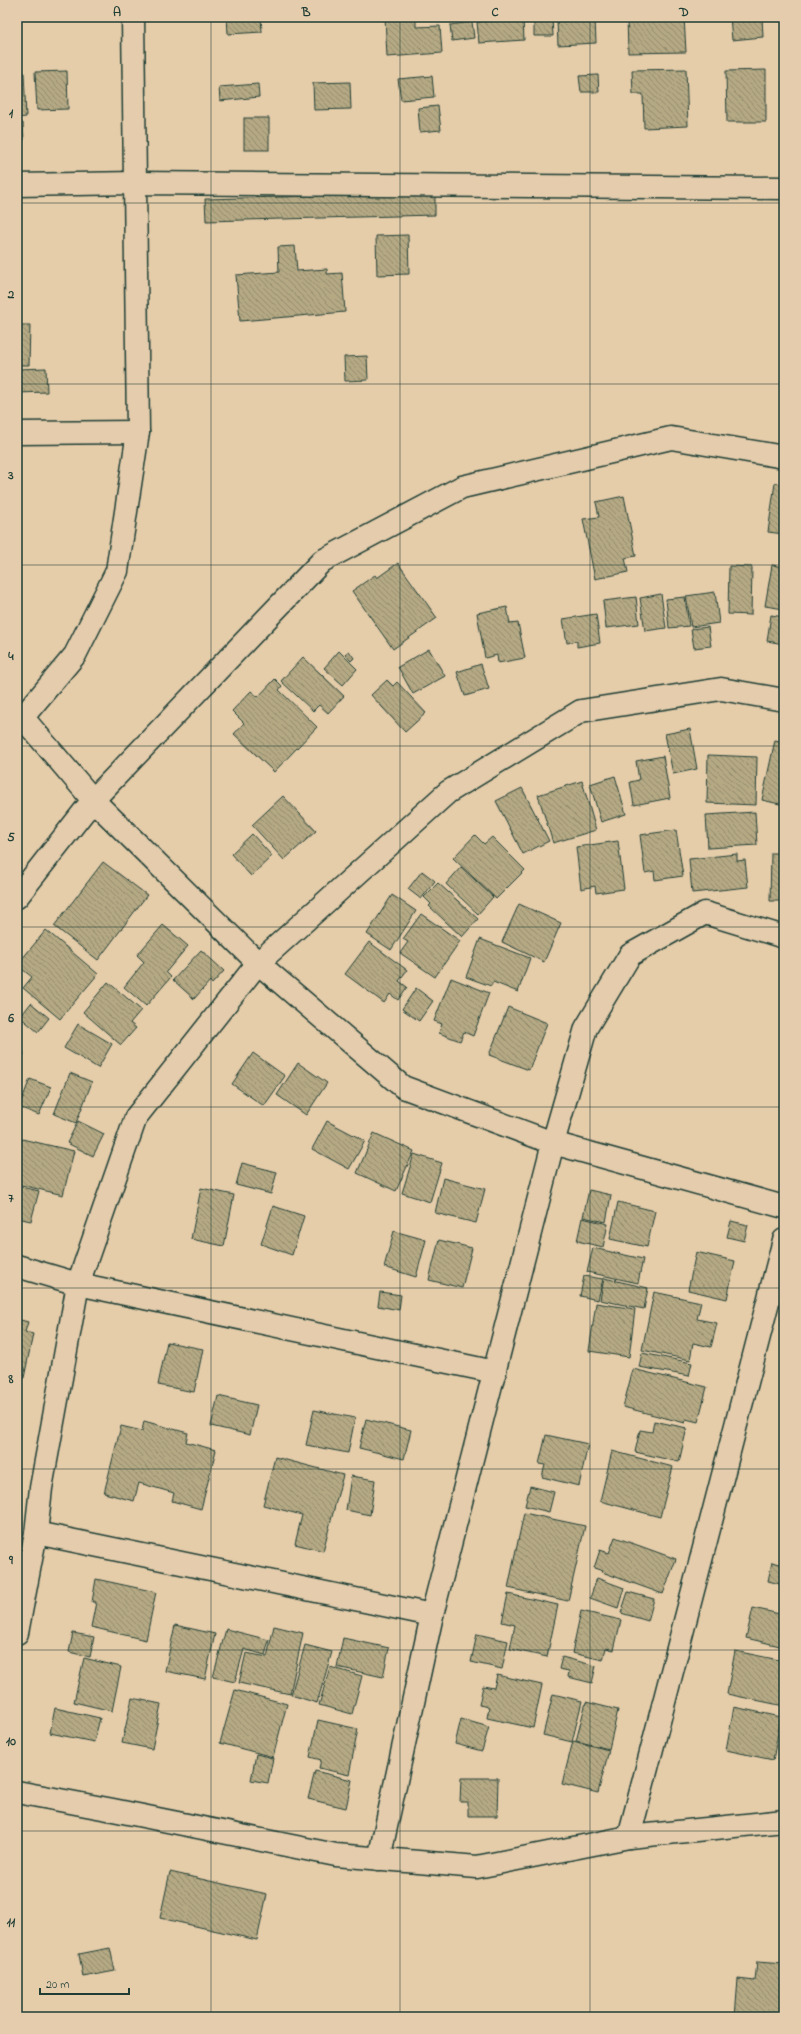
<svg xmlns="http://www.w3.org/2000/svg" width="801" height="2034" viewBox="0 0 801 2034" font-family="'Indie Flower',sans-serif">
  <style>
    .building { fill: url(#building-back-hatch); stroke: #1f3d34 }
    .lines { fill: none; stroke-linecap: round; stroke-linejoin: round }
    .street-casing { stroke: #1f3d34; stroke-width: 25 }
    .street { stroke: #e4ccac; stroke-width: 22 }
    .grid { fill: none; stroke: #1f3d34; stroke-width: 1; stroke-opacity: 0.55 }
    .neatline { fill: none; stroke: #1f3d34; stroke-width: 1.5 }
    .grid-label { font-size: 13px; text-anchor: middle; font-weight: bold; fill: #1f3d34 }
  </style>
  <defs>
    <pattern id="building-back-hatch" width="6" height="6" patternUnits="userSpaceOnUse"><rect width="6" height="6" fill="#b5a984"/><path d="M-1 5l2 2M0 0l6 6M5-1l2 2" fill="none" stroke="#938b6d"/></pattern>
  </defs>
  <rect width="100%" height="100%" fill="#e6cdaa"/>
  <filter id="ink" filterUnits="userSpaceOnUse"><feTurbulence type="fractalNoise" baseFrequency=".025" numOctaves="2"/><feDisplacementMap in="SourceGraphic" scale="8" xChannelSelector="R" yChannelSelector="G"/><feConvolveMatrix kernelMatrix="1 2 1 2 8 2 1 2 1" color-interpolation-filters="sRGB"/></filter>
  <g filter="url(#ink)">
    <!-- building -->
    <g class="building">
      <polygon points="227,17 261,17 262,32 228,34"/>
      <polygon points="385,17 416,17 416,27 440,26 442,53 387,57"/>
      <polygon points="534,17 552,17 553,36 534,36"/>
      <polygon points="627,17 684,17 686,52 628,53"/>
      <polygon points="730,17 762,17 763,37 732,40"/>
      <polygon points="523,19 524,40 479,43 477,22"/>
      <polygon points="595,19 596,43 558,45 557,21"/>
      <polygon points="472,22 474,38 452,41 450,25"/>
      <polygon points="686,69 688,126 644,128 643,94 633,94 632,70"/>
      <polygon points="766,70 766,122 727,122 726,71"/>
      <polygon points="67,71 68,109 37,110 35,72"/>
      <polygon points="17,72 24,72 26,117 17,118"/>
      <polygon points="598,75 599,92 581,92 579,76"/>
      <polygon points="432,76 434,97 401,100 398,79"/>
      <polygon points="350,82 351,109 314,110 313,83"/>
      <polygon points="258,84 259,97 220,101 219,87"/>
      <polygon points="438,106 441,130 420,132 418,108"/>
      <rect x="244" y="118" width="25" height="32"/>
      <polygon points="23,123 24,140 17,140 17,124"/>
      <polygon points="435,193 435,215 206,221 205,199"/>
      <polygon points="408,235 409,274 377,275 376,236"/>
      <polygon points="295,246 297,271 327,269 327,274 342,273 345,312 240,321 236,275 279,272 278,247"/>
      <polygon points="17,325 30,325 29,365 17,365"/>
      <polygon points="367,356 368,380 345,381 344,357"/>
      <polygon points="46,368 47,392 17,393 17,369"/>
      <polygon points="775,483 784,484 784,534 768,532"/>
      <polygon points="624,496 636,556 625,558 628,572 595,579 583,519 599,517 596,502"/>
      <polygon points="398,563 437,618 393,649 352,591 375,575 377,578"/>
      <polygon points="772,565 784,567 784,609 765,606"/>
      <polygon points="729,566 752,567 751,615 728,614"/>
      <polygon points="715,592 719,623 691,627 686,596"/>
      <polygon points="661,594 666,628 645,631 640,598"/>
      <polygon points="636,597 639,624 606,628 603,601"/>
      <polygon points="685,597 689,626 669,628 666,599"/>
      <polygon points="507,607 510,624 518,623 525,658 498,663 497,655 485,658 477,613"/>
      <polygon points="596,614 600,643 577,647 577,641 567,643 563,619"/>
      <polygon points="771,615 784,617 784,644 767,641"/>
      <polygon points="708,627 711,646 694,648 691,629"/>
      <polygon points="429,649 445,676 413,694 398,667"/>
      <polygon points="339,651 357,669 343,685 324,668"/>
      <polygon points="349,651 354,658 351,661 345,654"/>
      <polygon points="303,657 344,696 328,713 319,705 313,711 281,681"/>
      <polygon points="481,664 489,689 465,696 457,672"/>
      <polygon points="275,679 282,686 279,690 317,727 274,772 234,734 244,723 232,711 251,691 258,697"/>
      <polygon points="387,680 393,686 397,682 426,713 405,732 371,695"/>
      <polygon points="690,729 697,769 673,774 665,734"/>
      <polygon points="775,740 784,742 784,805 762,800"/>
      <polygon points="708,755 757,757 756,805 707,803"/>
      <polygon points="663,756 670,798 634,805 630,782 639,780 636,761"/>
      <polygon points="615,776 626,814 601,822 590,784"/>
      <polygon points="582,781 596,830 553,843 538,795"/>
      <polygon points="522,788 549,841 523,854 496,801"/>
      <polygon points="283,796 316,831 284,860 252,825"/>
      <polygon points="755,812 757,845 708,848 706,815"/>
      <polygon points="676,830 683,876 655,880 654,871 645,873 640,835"/>
      <polygon points="252,834 272,856 251,876 231,854"/>
      <polygon points="475,835 484,844 492,837 525,870 496,899 453,858"/>
      <polygon points="618,841 624,889 596,893 595,886 581,889 576,847"/>
      <polygon points="771,853 784,853 784,901 770,901"/>
      <polygon points="737,854 737,861 745,860 748,887 692,893 689,859"/>
      <polygon points="103,862 147,895 98,960 54,926"/>
      <polygon points="461,867 493,897 478,914 446,884"/>
      <polygon points="422,871 435,881 421,899 408,889"/>
      <polygon points="438,883 478,919 462,937 429,906 431,904 424,897"/>
      <polygon points="392,895 416,911 391,950 367,934"/>
      <polygon points="519,904 561,923 544,962 502,942"/>
      <polygon points="421,914 460,941 435,977 400,953 408,942 403,939"/>
      <polygon points="163,925 188,946 166,972 171,977 146,1006 124,987 144,962 137,955"/>
      <polygon points="46,930 98,974 60,1019 23,988 32,977 17,965"/>
      <polygon points="480,939 530,958 518,992 493,982 491,986 466,977"/>
      <polygon points="369,942 407,970 399,981 407,987 398,1000 390,994 384,1003 345,974"/>
      <polygon points="201,950 224,971 212,984 210,981 194,999 173,980"/>
      <polygon points="451,978 489,993 473,1036 464,1032 460,1041 439,1033 442,1024 434,1021"/>
      <polygon points="108,982 141,1010 130,1023 136,1028 121,1045 83,1012"/>
      <polygon points="416,988 433,1001 419,1021 402,1009"/>
      <polygon points="31,1003 49,1018 38,1032 20,1017"/>
      <polygon points="508,1007 547,1023 529,1070 489,1055"/>
      <polygon points="78,1024 112,1044 98,1068 64,1048"/>
      <polygon points="17,1050 24,1053 17,1068"/>
      <polygon points="253,1053 285,1076 264,1106 232,1084"/>
      <polygon points="298,1063 327,1083 306,1115 277,1095"/>
      <polygon points="70,1073 92,1082 76,1123 54,1114"/>
      <polygon points="30,1079 51,1087 39,1115 19,1107"/>
      <polygon points="78,1121 104,1134 93,1156 67,1143"/>
      <polygon points="327,1121 365,1141 349,1169 312,1149"/>
      <polygon points="374,1133 414,1151 396,1191 357,1173"/>
      <polygon points="22,1139 74,1151 63,1195 17,1184 17,1160"/>
      <polygon points="414,1154 442,1163 430,1202 402,1193"/>
      <polygon points="242,1163 277,1172 271,1194 236,1185"/>
      <polygon points="443,1178 485,1189 476,1223 435,1213"/>
      <polygon points="17,1186 39,1191 31,1221 17,1218"/>
      <polygon points="201,1188 234,1195 224,1246 191,1239"/>
      <polygon points="589,1190 611,1195 606,1222 583,1217"/>
      <polygon points="618,1202 655,1211 647,1247 610,1239"/>
      <polygon points="273,1206 304,1216 292,1255 261,1244"/>
      <polygon points="582,1218 608,1224 603,1247 577,1241"/>
      <polygon points="731,1221 748,1225 744,1241 727,1237"/>
      <polygon points="394,1231 426,1240 416,1277 384,1267"/>
      <polygon points="439,1240 472,1248 462,1288 429,1280"/>
      <polygon points="593,1248 643,1259 638,1283 587,1272"/>
      <polygon points="696,1252 735,1261 727,1299 688,1290"/>
      <polygon points="584,1276 603,1279 598,1300 580,1296"/>
      <polygon points="604,1278 648,1288 644,1309 600,1300"/>
      <polygon points="380,1292 401,1295 399,1310 378,1306"/>
      <polygon points="654,1292 701,1302 697,1319 717,1323 711,1347 693,1343 690,1360 642,1350"/>
      <polygon points="596,1303 635,1309 629,1357 589,1351"/>
      <polygon points="17,1319 28,1322 25,1332 33,1334 24,1378 17,1377"/>
      <polygon points="167,1342 203,1349 194,1392 158,1385"/>
      <polygon points="642,1353 692,1363 689,1376 639,1367"/>
      <polygon points="633,1369 707,1387 698,1422 686,1419 685,1423 623,1407"/>
      <polygon points="218,1396 257,1405 250,1435 211,1426"/>
      <polygon points="314,1410 355,1418 348,1453 306,1445"/>
      <polygon points="366,1419 411,1430 404,1459 359,1448"/>
      <polygon points="144,1421 188,1433 186,1442 216,1450 201,1509 172,1501 174,1493 139,1483 134,1501 104,1493 121,1426 142,1431"/>
      <polygon points="654,1421 687,1428 679,1462 635,1452 640,1430 652,1432"/>
      <polygon points="546,1435 588,1444 579,1486 542,1477 545,1465 539,1464"/>
      <polygon points="612,1451 673,1467 660,1517 600,1501"/>
      <polygon points="275,1457 343,1475 323,1551 295,1544 302,1515 263,1505"/>
      <polygon points="351,1476 375,1480 370,1515 346,1510"/>
      <polygon points="530,1486 554,1492 549,1512 525,1506"/>
      <polygon points="524,1513 585,1526 568,1601 508,1588"/>
      <polygon points="615,1537 676,1559 663,1594 602,1572 603,1571 594,1568 600,1550 609,1553"/>
      <polygon points="772,1562 784,1565 780,1584 768,1581"/>
      <polygon points="784,1573 784,1596 780,1595"/>
      <polygon points="597,1578 624,1588 618,1608 590,1598"/>
      <polygon points="96,1579 156,1592 146,1640 91,1627 96,1602 92,1602"/>
      <polygon points="628,1592 654,1599 648,1621 621,1613"/>
      <polygon points="508,1594 558,1605 547,1657 510,1649 515,1625 502,1622"/>
      <polygon points="753,1608 784,1615 784,1647 746,1638"/>
      <polygon points="581,1611 621,1620 614,1650 606,1648 603,1660 572,1653"/>
      <polygon points="175,1625 215,1634 205,1679 165,1671"/>
      <polygon points="274,1626 303,1633 290,1694 239,1683 246,1653 267,1657"/>
      <polygon points="226,1629 269,1640 265,1655 244,1649 235,1682 213,1677"/>
      <polygon points="73,1633 94,1637 90,1657 69,1652"/>
      <polygon points="477,1634 508,1641 502,1669 471,1662"/>
      <polygon points="343,1638 389,1648 383,1677 337,1667"/>
      <polygon points="305,1645 332,1652 317,1703 291,1695"/>
      <polygon points="735,1651 784,1661 784,1706 727,1694"/>
      <polygon points="562,1657 596,1666 592,1683 568,1677 569,1671 559,1669"/>
      <polygon points="84,1658 121,1667 112,1711 74,1702"/>
      <polygon points="330,1667 362,1676 352,1714 319,1705"/>
      <polygon points="497,1675 542,1685 533,1728 487,1718 489,1707 479,1705 483,1686 494,1688"/>
      <polygon points="235,1690 287,1704 273,1757 220,1743"/>
      <polygon points="553,1694 582,1701 572,1742 543,1735"/>
      <polygon points="132,1698 161,1704 152,1749 122,1743"/>
      <polygon points="586,1702 618,1710 609,1749 576,1741"/>
      <polygon points="734,1707 781,1717 773,1760 726,1750"/>
      <polygon points="55,1708 100,1718 94,1742 50,1733"/>
      <polygon points="461,1719 489,1727 482,1751 455,1744"/>
      <polygon points="318,1720 358,1729 349,1775 319,1768 321,1760 310,1757"/>
      <polygon points="573,1741 609,1750 598,1793 562,1784"/>
      <polygon points="256,1754 273,1758 268,1783 251,1780"/>
      <polygon points="315,1771 352,1780 346,1808 308,1799"/>
      <polygon points="461,1778 498,1778 497,1816 468,1816 468,1802 460,1802"/>
      <polygon points="170,1872 267,1894 257,1940 160,1918"/>
      <polygon points="110,1948 115,1971 83,1977 79,1954"/>
      <polygon points="757,1962 784,1964 784,2017 735,2017 738,1979 755,1981"/>
    </g>
    <g class="lines">
      <defs>
        <g id="street">
          <polyline points="17,185 135,183 784,188"/>
          <polyline points="17,433 138,432"/>
          <polyline points="17,718 23,718 93,800 258,963 403,1087 553,1143 784,1207"/>
          <polyline points="17,724 75,655 117,571 138,432 133,17"/>
          <polyline points="17,897 93,800 322,561 462,487 671,438 784,457"/>
          <polyline points="17,1266 78,1284 495,1372"/>
          <polyline points="36,1533 432,1615"/>
          <polyline points="17,1633 36,1533 41,1488 78,1284 136,1117 258,963 448,792 581,711 721,689 784,700"/>
          <polyline points="17,1792 113,1810 336,1855 477,1867 629,1837 784,1821"/>
          <polyline points="629,1837 784,1240"/>
          <polyline points="379,1859 432,1615 553,1143 586,1028 630,955 705,913 784,937"/>
        </g>
      </defs>
      <!-- street casing -->
      <use href="#street" class="street-casing"/>
      <!-- street -->
      <use href="#street" class="street"/>
    </g>
  </g>
  <!-- grid -->
  <path class="grid" d="M211 17V2017M400 17V2017M590 17V2017M17 203H784M17 384H784M17 565H784M17 746H784M17 927H784M17 1107H784M17 1288H784M17 1469H784M17 1650H784M17 1831H784"/>
  <!-- margin -->
  <rect width="801" height="2034" fill="none" stroke="#e4ccac" stroke-width="44"/>
  <!-- scale -->
  <path d="M40 1988v6h89v-6" fill="none" stroke="#1f3d34" stroke-width="2"/>
  <text x="46" y="1988" font-size="12" fill="#1f3d34" stroke="#e4ccac" stroke-width="3" paint-order="stroke">20 m</text>
  <rect x="22" y="22" width="757" height="1990" class="neatline"/>
  <g class="grid-label">
    <text x="117" y="16">A</text>
    <text x="306" y="16">B</text>
    <text x="495" y="16">C</text>
    <text x="684" y="16">D</text>
    <text x="11" y="117">1</text>
    <text x="11" y="298">2</text>
    <text x="11" y="479">3</text>
    <text x="11" y="660">4</text>
    <text x="11" y="841">5</text>
    <text x="11" y="1022">6</text>
    <text x="11" y="1202">7</text>
    <text x="11" y="1383">8</text>
    <text x="11" y="1564">9</text>
    <text x="11" y="1745">10</text>
    <text x="11" y="1926">11</text>
  </g>
</svg>
